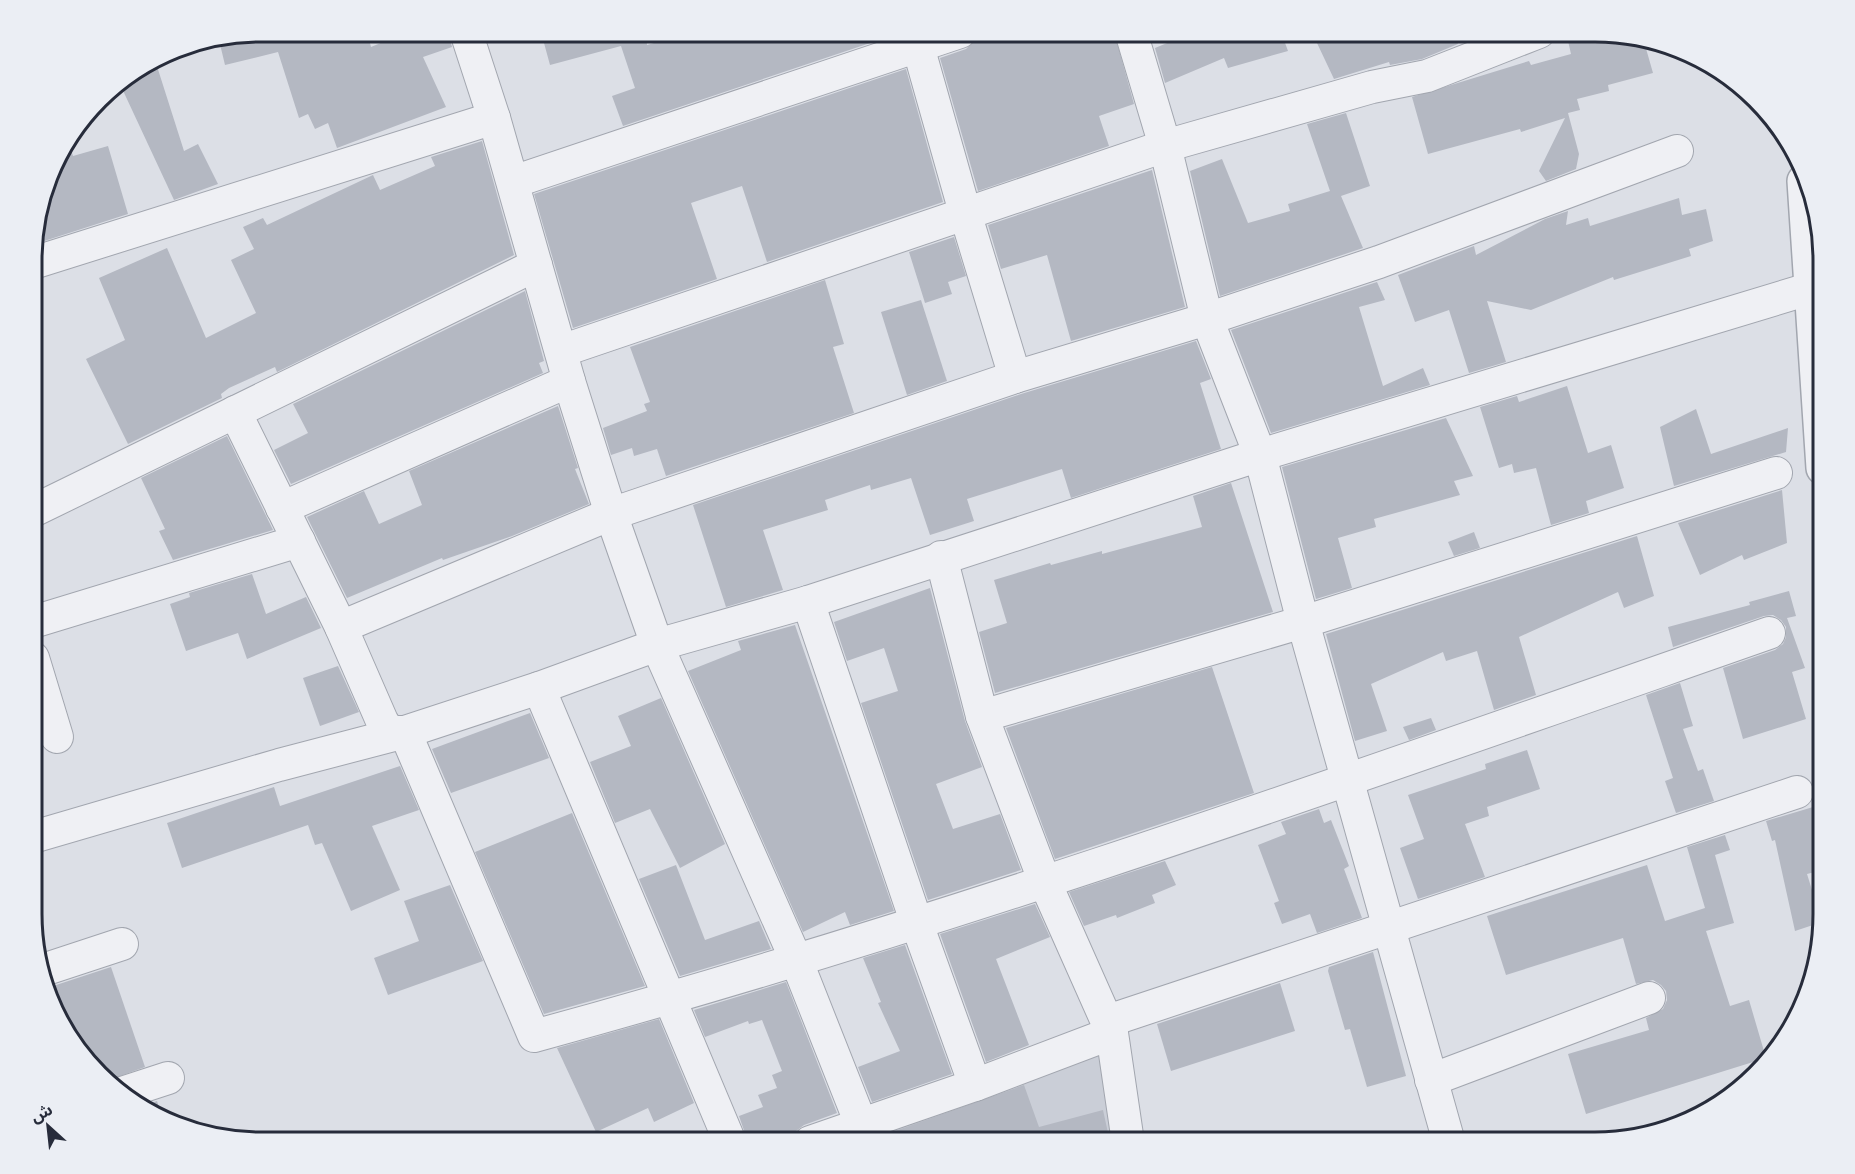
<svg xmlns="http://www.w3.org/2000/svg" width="1855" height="1174" viewBox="0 0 1855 1174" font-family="'IBM Plex Sans','Noto Sans Arabic',sans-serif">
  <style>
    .built { fill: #caced7 }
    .building { fill: #b4b8c2 }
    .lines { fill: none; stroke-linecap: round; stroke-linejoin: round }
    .minor-casing { stroke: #a2a6af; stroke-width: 34 }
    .tertiary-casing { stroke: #a2a6af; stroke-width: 36 }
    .minor { stroke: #eff0f4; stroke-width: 32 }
    .tertiary { stroke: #eff0f4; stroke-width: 33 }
    .rim { fill: none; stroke: #272c3b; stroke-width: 3 }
  </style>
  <rect width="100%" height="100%" fill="#dcdfe6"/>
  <!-- built -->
  <polygon class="built" points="1097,1047 1114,1142 839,1142"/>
  <!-- building -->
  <g class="building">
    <polygon points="260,32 367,32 371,47 395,37 396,39 423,32 448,32 452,47 423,57 446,107 337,148 328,123 315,129 308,114 299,118 278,52 225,65 219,40"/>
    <polygon points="541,32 646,32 647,45 693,32 897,32 897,34 623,126 612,96 635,88 621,46 550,65"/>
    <polygon points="982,32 1114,32 1134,104 1099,116 1109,146 978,191 940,58 966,49 976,39 984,36"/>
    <polygon points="1194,32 1281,32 1288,51 1228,68 1224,58 1165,83 1155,48"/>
    <polygon points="1343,32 1454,32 1458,44 1422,59 1390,65 1389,62 1334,79 1317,43"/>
    <polygon points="1566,32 1595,32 1643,38 1653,73 1608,85 1609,91 1577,99 1580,110 1568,113 1579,154 1576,169 1546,181 1539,171 1565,118 1521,132 1520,129 1428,154 1412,97 1529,61 1531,65 1571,54"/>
    <polygon points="155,60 184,151 198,144 218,184 174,200 119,82"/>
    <polygon points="906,69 943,202 767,262 742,186 691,203 717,279 573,328 534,194"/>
    <polygon points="1346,113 1370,186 1341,196 1363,248 1220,296 1190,171 1222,159 1248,223 1290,211 1288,204 1330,191 1307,124"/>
    <polygon points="482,141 514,255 277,372 275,367 229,388 221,394 222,398 128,444 86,359 125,340 99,278 167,248 206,338 256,313 231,260 254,249 243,227 263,218 267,225 373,175 380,190 435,166 431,157"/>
    <polygon points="68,142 73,156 108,146 128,214 38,243 34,230 55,159"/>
    <polygon points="1152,170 1185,307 1071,341 1047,255 1001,269 988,225"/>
    <polygon points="1679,198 1682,215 1706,209 1713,241 1689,249 1691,256 1614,280 1613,277 1531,310 1487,301 1506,362 1469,373 1449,310 1415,322 1398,275 1474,246 1476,255 1545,219 1568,211 1566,225 1588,218 1590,226"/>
    <polygon points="954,237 966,276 948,282 952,294 925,303 909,252"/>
    <polygon points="825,280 844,344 833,347 854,413 666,476 657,449 634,456 632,448 611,455 603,428 647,411 644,404 650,402 630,347"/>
    <polygon points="1377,282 1385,300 1359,307 1383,386 1423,368 1430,385 1271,433 1231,330"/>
    <polygon points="525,291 544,361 539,363 543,373 291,484 274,450 308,433 293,404"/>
    <polygon points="921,300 947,381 907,395 881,312"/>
    <polygon points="1196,341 1211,379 1200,383 1221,449 1071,498 1062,469 967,499 974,521 930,535 911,478 871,490 870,485 825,500 828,510 763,530 783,590 726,607 693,505 1021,394"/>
    <polygon points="1567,386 1588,453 1611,445 1624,488 1586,501 1589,513 1551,525 1536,468 1514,473 1512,464 1499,468 1480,407 1517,396 1519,402"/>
    <polygon points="558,406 578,468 575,469 589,504 512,536 443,560 442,558 347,598 307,517 364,491 379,524 422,505 409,471"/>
    <polygon points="1696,409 1711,454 1788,428 1786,452 1674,486 1660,427"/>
    <polygon points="1446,418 1473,476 1454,481 1460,495 1374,519 1376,527 1338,538 1352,588 1316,599 1282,467"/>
    <polygon points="227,436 273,530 173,560 159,531 165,529 141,478"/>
    <polygon points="1231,483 1273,612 995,693 979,632 1007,623 994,580 1050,563 1051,565 1102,551 1102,554 1202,527 1193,496"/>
    <polygon points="1782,490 1787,543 1744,560 1742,555 1700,575 1678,523"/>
    <polygon points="1474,532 1480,548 1454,556 1448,542"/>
    <polygon points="1637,536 1654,596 1624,608 1618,592 1519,637 1536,695 1494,710 1477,651 1446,661 1443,652 1371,684 1387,731 1355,741 1326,634"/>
    <polygon points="252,574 266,614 306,597 321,628 247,659 238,633 186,651 170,604 190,597 189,593"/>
    <polygon points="930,588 965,721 982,767 936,784 953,829 1000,814 1021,870 928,900 861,703 898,691 884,648 847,661 834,622"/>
    <polygon points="1789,591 1796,616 1787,618 1805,668 1792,672 1806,719 1743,739 1723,668 1775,650 1783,644 1786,637 1786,627 1781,620 1773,615 1764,616 1673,647 1668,627 1750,605 1749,602"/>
    <polygon points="795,625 894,911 850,925 845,912 803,932 688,671 741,650 738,641"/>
    <polygon points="338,666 359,712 320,726 303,678"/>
    <polygon points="1212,667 1254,793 1055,859 1006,728"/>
    <polygon points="1680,683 1693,726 1683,729 1698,771 1703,769 1714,801 1676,813 1665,781 1673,778 1646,695"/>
    <polygon points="661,698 725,844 680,868 650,809 615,823 590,762 631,746 618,716"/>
    <polygon points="530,713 549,758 451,793 432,749"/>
    <polygon points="1431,718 1436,730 1409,740 1403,727"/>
    <polygon points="1527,750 1540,789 1487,807 1489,816 1465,824 1485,877 1418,899 1400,848 1424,839 1408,795 1486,769 1485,764"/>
    <polygon points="400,766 419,810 372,826 400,890 351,911 322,843 315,845 308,825 182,868 167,823 274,787 280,806"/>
    <polygon points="1813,807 1818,827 1815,828 1823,870 1807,874 1822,922 1795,931 1775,840 1772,841 1766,821"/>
    <polygon points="1319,809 1324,823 1331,820 1349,866 1344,869 1362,918 1317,933 1310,914 1282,924 1274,903 1279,901 1258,845 1286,834 1281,822"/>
    <polygon points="572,813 645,986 544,1014 475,852"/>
    <polygon points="1725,835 1730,850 1715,855 1734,923 1706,931 1730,1006 1749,1000 1766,1058 1586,1114 1568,1054 1649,1030 1646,1018 1663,1009 1667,1000 1666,991 1661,985 1653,980 1636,984 1623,938 1506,975 1487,916 1647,865 1665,921 1705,908 1687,847"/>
    <polygon points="1165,861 1176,885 1152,895 1155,903 1117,918 1116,915 1084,926 1069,892"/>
    <polygon points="676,865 705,940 759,921 771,949 680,976 639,879"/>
    <polygon points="450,885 483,961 388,995 374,958 419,941 404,901"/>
    <polygon points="1035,904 1050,937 996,959 1029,1045 986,1062 940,934"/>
    <polygon points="905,945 952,1074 872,1102 858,1067 900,1051 878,1003 881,1002 863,958"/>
    <polygon points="1373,952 1406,1076 1367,1087 1350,1029 1345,1030 1328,971 1329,967"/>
    <polygon points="111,967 145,1067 109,1080 70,1041 50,987"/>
    <polygon points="786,982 837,1113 804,1125 796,1131 793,1142 748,1142 739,1116 763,1107 758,1095 777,1088 772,1075 782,1071 762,1020 749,1024 748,1021 705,1037 694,1010"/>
    <polygon points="1280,983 1295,1031 1171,1071 1157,1024"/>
    <polygon points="659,1019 694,1103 654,1122 648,1108 596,1132 557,1048"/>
    <polygon points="1024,1085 1039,1127 1103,1110 1110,1142 864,1142"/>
    <polygon points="157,1101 162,1117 139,1107"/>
  </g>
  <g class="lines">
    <defs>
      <g id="minor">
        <polyline points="466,32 494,118 569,381 611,514 657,645 797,962 861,1124"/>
        <polyline points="914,32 966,216 1015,377"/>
        <polyline points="1131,32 1165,146 1207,319 1260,455 1303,622 1449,1142"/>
        <polyline points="513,182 960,32"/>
        <polyline points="33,263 494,118"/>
        <polyline points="561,351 1165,146 1372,87 1427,76 1539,32"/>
        <path d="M235 412 341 627 382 721 389 732H405L534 1036C952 922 1360 776 1769 633"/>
        <polyline points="282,508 569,381"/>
        <polyline points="33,511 536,265"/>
        <polyline points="941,557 982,716 1044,880 1112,1033 1128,1142"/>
        <polyline points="808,602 917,924 975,1085"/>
        <polyline points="33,622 299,541"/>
        <polyline points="341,627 611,514 1015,377 1207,319 1379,262 1677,151"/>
        <polyline points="33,658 57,737"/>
        <polyline points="539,688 730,1142"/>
        <polyline points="982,716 1303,622 1776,473"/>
        <polyline points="33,837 279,765 405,732 539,688 657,645 808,602 1260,455 1812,288"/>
        <polyline points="43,970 122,944"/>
        <polyline points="1108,1021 1797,792"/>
        <polyline points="1431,1080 1649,998"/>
        <polyline points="122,1093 168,1078"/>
        <polyline points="810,1142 975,1085 1112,1033"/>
      </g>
      <polyline id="tertiary" points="1804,181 1823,468"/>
    </defs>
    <!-- minor casing -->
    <use href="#minor" class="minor-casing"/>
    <!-- tertiary casing -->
    <use href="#tertiary" class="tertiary-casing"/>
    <!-- minor -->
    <use href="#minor" class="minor"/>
    <!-- tertiary -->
    <use href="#tertiary" class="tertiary"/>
  </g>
  <!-- crop -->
  <path d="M0 0H1855V1174H0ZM260 42H1595A218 218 0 0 1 1813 260V914A218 218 0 0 1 1595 1132H260A218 218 0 0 1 42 914V260A218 218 0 0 1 260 42Z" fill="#ebeef4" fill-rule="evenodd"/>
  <path class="rim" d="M260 42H1595A218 218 0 0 1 1813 260V914A218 218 0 0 1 1595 1132H260A218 218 0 0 1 42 914V260A218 218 0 0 1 260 42Z"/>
  <!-- north arrow -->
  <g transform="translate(48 1126) rotate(333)" stroke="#ebeef4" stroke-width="4.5" paint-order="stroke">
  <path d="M0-4.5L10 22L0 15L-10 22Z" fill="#272c3b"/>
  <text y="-9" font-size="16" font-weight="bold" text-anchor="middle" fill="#272c3b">ش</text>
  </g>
</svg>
